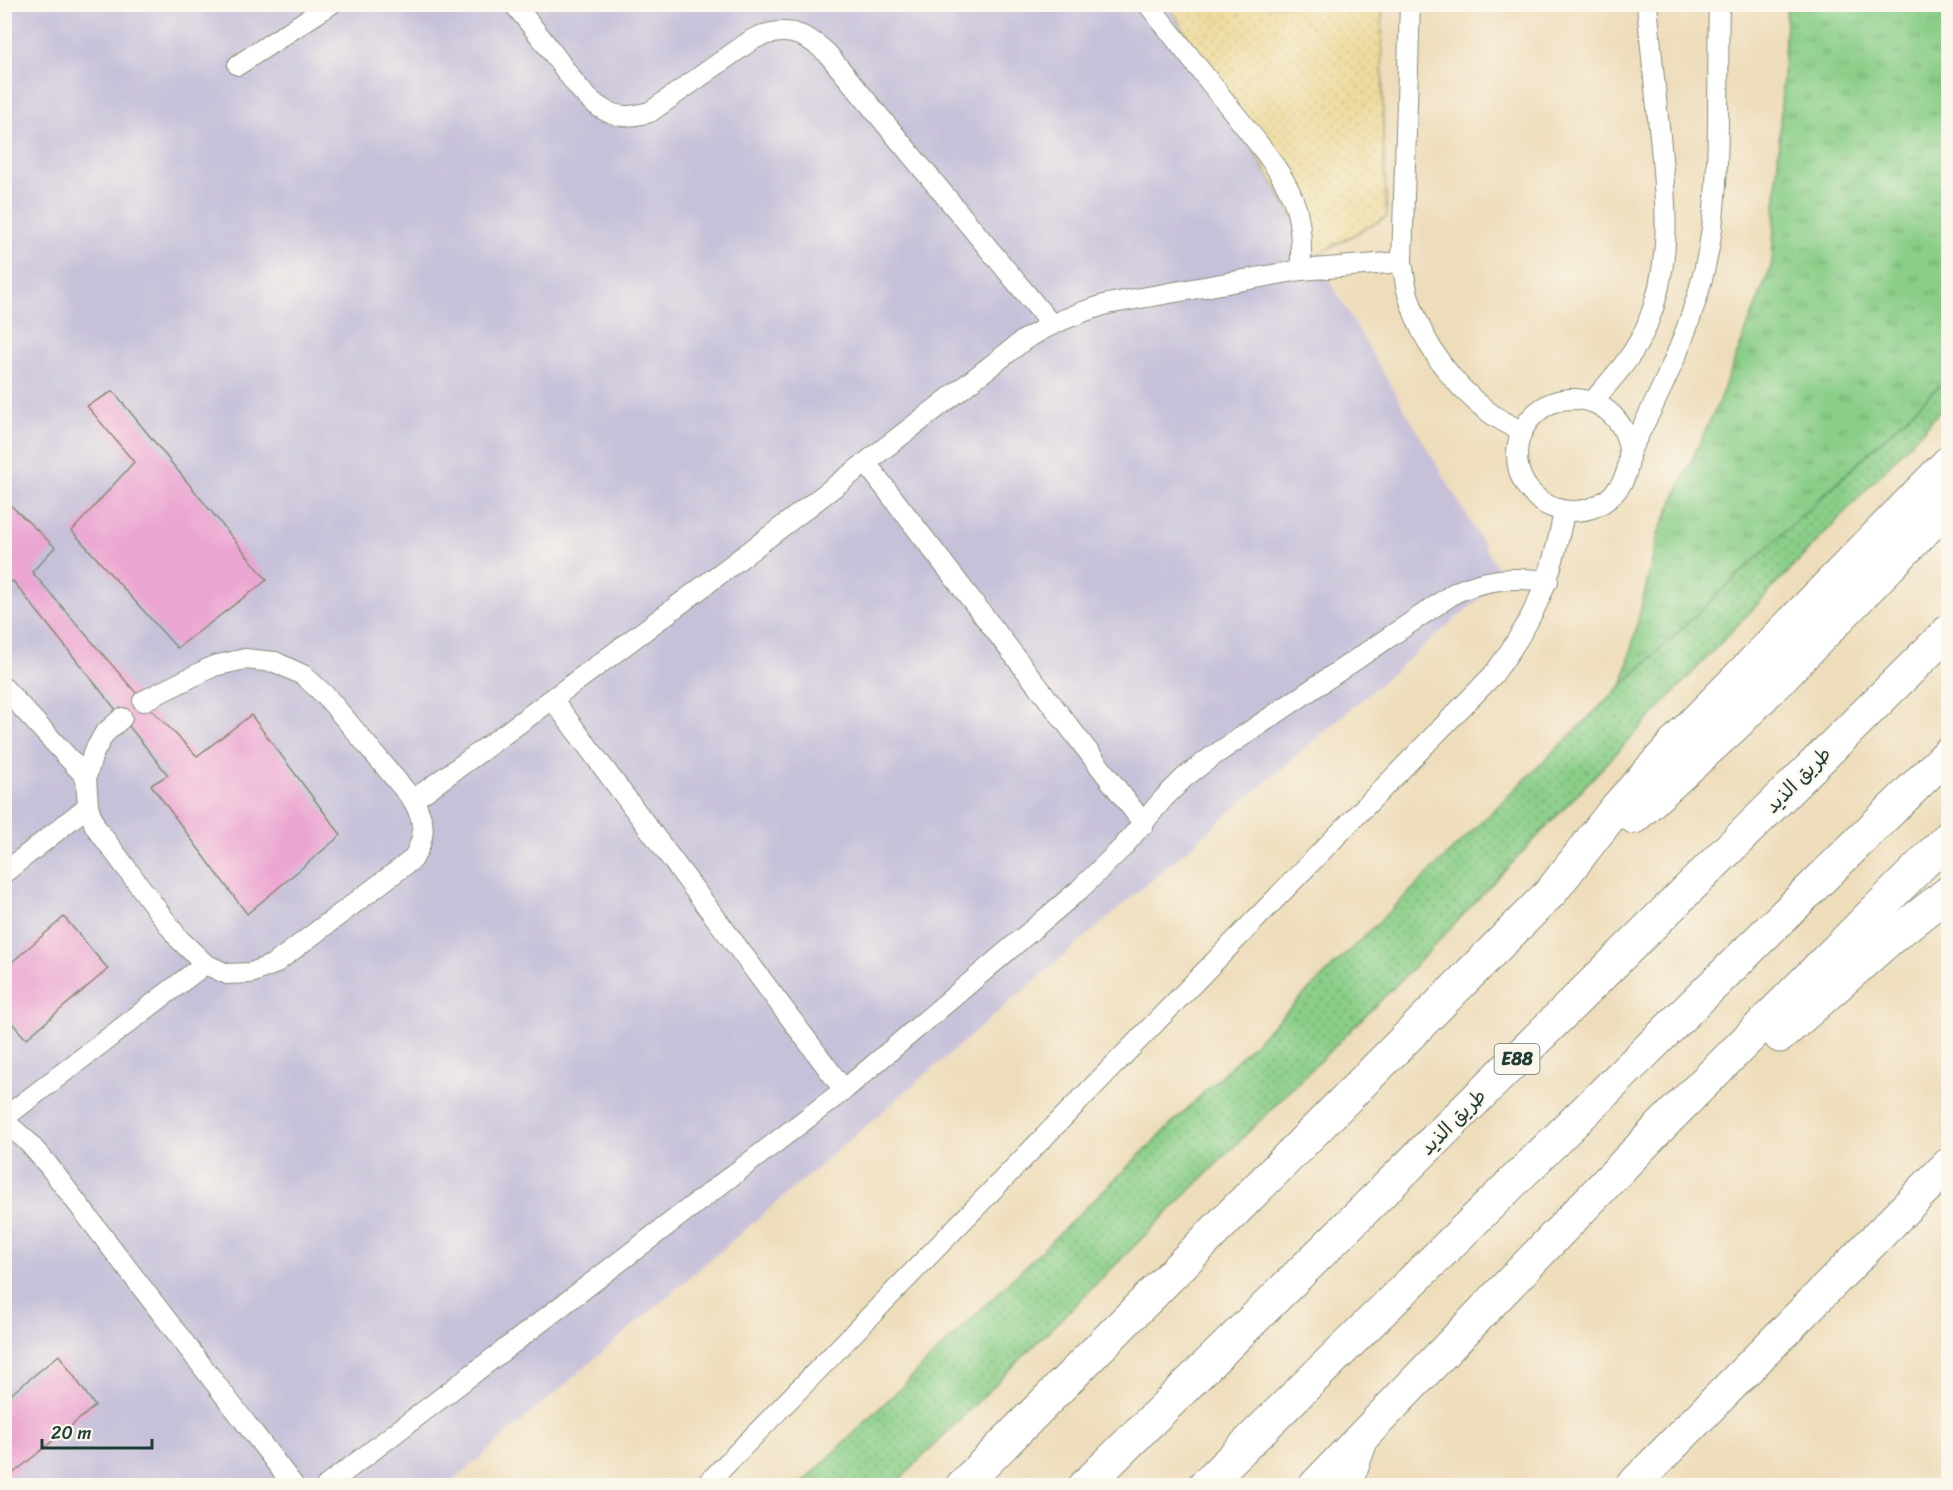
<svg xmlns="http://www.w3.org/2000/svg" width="1953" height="1490" viewBox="0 0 1953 1490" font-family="Sriracha,'Playpen Sans Arabic',sans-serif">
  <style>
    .industrial { fill: #c6c0d9 }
    .grass { fill: url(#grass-tufts); stroke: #54865e; stroke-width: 1.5 }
    .sand { fill: url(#sand-dots); stroke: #868c69; stroke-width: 1.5 }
    .park { fill: url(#park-dots); stroke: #54865e; stroke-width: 1.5 }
    .building { fill: #eba5d1 }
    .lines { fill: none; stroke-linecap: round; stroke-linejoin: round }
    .service-casing { stroke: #868d78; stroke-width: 22 }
    .minor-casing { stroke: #868d78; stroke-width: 35 }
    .motorway-casing { stroke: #868d78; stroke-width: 35 }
    .service { stroke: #fff; stroke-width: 20 }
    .minor { stroke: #fff; stroke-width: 33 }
    .motorway { stroke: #fff; stroke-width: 33 }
    .labels { text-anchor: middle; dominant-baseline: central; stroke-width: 4.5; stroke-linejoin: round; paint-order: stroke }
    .shield { fill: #fbf7ec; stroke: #61756b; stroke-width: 1.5 }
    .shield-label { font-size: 18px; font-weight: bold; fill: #1f3d34 }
    .street-label { font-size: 20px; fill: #1f3d34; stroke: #fbf7ec }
  </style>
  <defs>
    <pattern id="grass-tufts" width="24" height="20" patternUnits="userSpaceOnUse" patternTransform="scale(1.5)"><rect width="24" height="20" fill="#8ace88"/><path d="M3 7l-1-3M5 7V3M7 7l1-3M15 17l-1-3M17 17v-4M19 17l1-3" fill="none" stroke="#70a870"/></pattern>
    <pattern id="sand-dots" width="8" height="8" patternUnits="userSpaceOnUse" patternTransform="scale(1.5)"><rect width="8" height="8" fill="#eeda9e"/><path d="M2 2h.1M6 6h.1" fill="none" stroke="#ccbc89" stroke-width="1.8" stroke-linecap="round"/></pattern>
    <pattern id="park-dots" width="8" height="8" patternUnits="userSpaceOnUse" patternTransform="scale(1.5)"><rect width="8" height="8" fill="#8ace88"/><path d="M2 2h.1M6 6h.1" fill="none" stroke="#70a870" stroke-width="1.8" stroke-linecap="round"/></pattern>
  </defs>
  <rect width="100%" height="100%" fill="#fbf7ec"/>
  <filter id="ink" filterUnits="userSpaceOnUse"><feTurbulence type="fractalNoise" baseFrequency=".0167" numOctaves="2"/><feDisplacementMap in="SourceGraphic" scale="12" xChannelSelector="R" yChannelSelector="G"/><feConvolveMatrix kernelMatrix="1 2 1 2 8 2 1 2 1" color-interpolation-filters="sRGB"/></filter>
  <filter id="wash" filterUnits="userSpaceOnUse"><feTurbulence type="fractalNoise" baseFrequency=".008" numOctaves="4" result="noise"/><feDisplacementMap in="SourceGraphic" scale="24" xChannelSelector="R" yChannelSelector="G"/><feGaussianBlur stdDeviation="1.35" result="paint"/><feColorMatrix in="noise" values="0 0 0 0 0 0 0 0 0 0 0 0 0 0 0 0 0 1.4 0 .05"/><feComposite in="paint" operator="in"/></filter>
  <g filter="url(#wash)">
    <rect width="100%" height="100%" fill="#edb"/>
    <!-- industrial -->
    <polygon class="industrial" points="5,5 1169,5 1503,578 448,1485 5,1486"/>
    <!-- grass -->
    <polygon class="grass" points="1787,5 1948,5 1948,378 1623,684 1659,532 1718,403 1772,264"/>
    <!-- sand -->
    <polygon class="sand" points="1169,5 1382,5 1383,135 1387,217 1315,256"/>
    <!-- park -->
    <polygon class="park" points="1948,378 1948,403 1406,975 894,1485 801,1485 1623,684"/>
    <g id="blocks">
      <!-- building -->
      <g class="building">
        <polygon points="113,391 267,580 177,648 72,531 134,462 87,406"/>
        <polygon points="4,499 55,547 32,572 143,701 197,756 251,715 341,835 247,914 151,785 168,775 13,581 4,586"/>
        <polygon points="64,917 108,969 26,1039 4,1014 4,969"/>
        <polygon points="59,1355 95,1406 5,1480 5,1399"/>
      </g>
    </g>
  </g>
  <g filter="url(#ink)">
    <use href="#blocks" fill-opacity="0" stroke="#868d78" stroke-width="1.5"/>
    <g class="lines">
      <defs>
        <g id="service">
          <path d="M514 4C527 20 540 36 552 52 569 74 585 104 613 114 625 118 638 115 650 112L753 39C783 26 803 31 827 53L1051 324"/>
          <path d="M1148 4 1265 152C1277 169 1289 186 1295 205 1302 226 1301 249 1301 270"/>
          <path d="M1410 4 1402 262C1404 274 1406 287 1409 298 1423 344 1452 385 1490 413 1500 420 1512 426 1522 432"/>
          <polyline points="238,65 331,4"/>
          <circle cx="1573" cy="455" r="56"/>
          <path d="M1592 402C1613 378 1635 355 1647 325 1673 261 1666 203 1660 136 1655 92 1651 48 1647 4"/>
          <path d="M1629 453C1666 383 1702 308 1712 228 1721 154 1717 78 1719 4"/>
          <polyline points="866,463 1144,824"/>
          <polyline points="4,688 86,777"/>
          <polyline points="553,700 844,1090"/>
          <path d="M122 718 104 734 93 754 86 777 88 806 95 826 179 939 205 964 227 974 251 973 274 964 413 859C426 836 426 823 413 800L326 696 303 675 275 662 245 659 214 666 143 701"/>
          <path d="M413 800C620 652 823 497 1024 340 1052 323 1076 313 1107 304L1301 270 1402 262"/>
          <polyline points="4,873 88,806"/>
          <polyline points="4,1118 205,964"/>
          <polyline points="4,1121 27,1141 48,1165 294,1486"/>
          <path d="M326 1486 844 1090 1079 890 1123 847 1163 799 1185 777 1210 758 1456 592C1489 578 1513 577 1548 581"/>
          <path d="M705 1486 1493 675C1535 619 1552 579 1564 511"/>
        </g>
        <g id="minor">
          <polyline points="1342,1486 1350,1471 1362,1438"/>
          <polyline points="1632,1486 1948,1165"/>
        </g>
        <g id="motorway">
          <polyline points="1634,817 1736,724 1948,506"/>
          <polyline points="1780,1036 1892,937 1948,893"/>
          <polyline points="962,1486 1551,892 1618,806 1685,732 1948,463"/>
          <polyline points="1085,1486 1948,632"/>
          <polyline points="1204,1486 1948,754"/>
          <polyline points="1315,1486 1661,1126 1948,838"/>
        </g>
      </defs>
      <!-- service casing -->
      <use href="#service" class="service-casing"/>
      <!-- minor casing -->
      <use href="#minor" class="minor-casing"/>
      <!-- motorway casing -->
      <use href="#motorway" class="motorway-casing"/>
      <!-- service -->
      <use href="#service" class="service"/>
      <!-- minor -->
      <use href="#minor" class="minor"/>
      <!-- motorway -->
      <use href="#motorway" class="motorway"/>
    </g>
  </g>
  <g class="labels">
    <!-- shield labels -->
    <rect class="shield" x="1494.5" y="1044" width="45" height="30" rx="4.5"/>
    <g class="shield-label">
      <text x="1517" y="1059">E88</text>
    </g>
    <!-- street labels -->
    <g class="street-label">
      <text transform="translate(1798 780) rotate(-45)">طريق الذيد</text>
      <text transform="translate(1453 1122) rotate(-45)">طريق الذيد</text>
    </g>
  </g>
  <!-- margin -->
  <rect width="1953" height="1490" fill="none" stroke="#fbf7ec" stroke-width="24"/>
  <!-- scale -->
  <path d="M42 1439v9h110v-9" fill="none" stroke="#1f3d34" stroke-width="3"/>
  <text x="51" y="1439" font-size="18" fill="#1f3d34" stroke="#fbf7ec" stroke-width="4.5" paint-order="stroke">20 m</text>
</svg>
